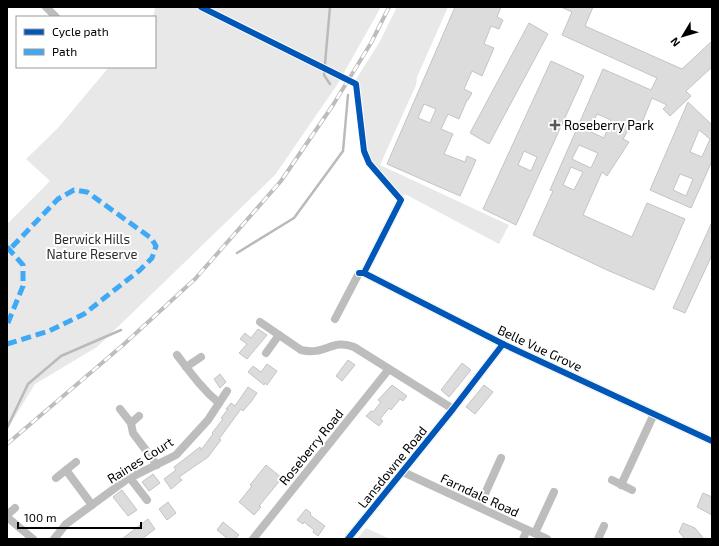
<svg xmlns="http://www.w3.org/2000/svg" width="719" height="546" viewBox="0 0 719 546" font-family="'Exo 2',sans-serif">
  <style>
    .green { fill: #e8e8e8 }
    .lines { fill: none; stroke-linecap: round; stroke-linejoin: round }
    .stream { stroke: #bababa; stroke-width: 2.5 }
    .building { fill: #dcdcdc; stroke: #c4c4c4; fill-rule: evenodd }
    .street { stroke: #bdbdbd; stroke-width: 8 }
    .rail-casing { stroke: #bdbdbd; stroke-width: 4 }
    .rail { stroke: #fff; stroke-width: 2.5; stroke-dasharray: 8; stroke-linecap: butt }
    .quiet { stroke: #3fa9f5; stroke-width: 5; stroke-dasharray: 10 5; stroke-linecap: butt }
    .cycleway-casing { stroke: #fff; stroke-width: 8 }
    .cycleway { stroke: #0057b8; stroke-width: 6 }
    .poi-dot { fill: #595959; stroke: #fff; stroke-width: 1.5 }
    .labels { text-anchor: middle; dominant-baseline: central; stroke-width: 4; stroke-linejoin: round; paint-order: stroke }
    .poi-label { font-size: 13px; fill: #000; stroke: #fff; text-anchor: start }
    .park-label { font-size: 13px; fill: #2d2d2d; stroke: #fff }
    .street-label { font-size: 13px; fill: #000; stroke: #fff }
  </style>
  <rect width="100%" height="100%" fill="#fff"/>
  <!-- green -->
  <g class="green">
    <polygon points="155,7 381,7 337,85 275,175 97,347 35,384 11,423 7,427 7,224 50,181 26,159 57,129 109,67 155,67 155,17 151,17 154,14"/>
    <path d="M397 7H448L417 77 416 85 380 165 509 225 499 244 405 194 402 198C394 188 378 174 371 163 360 142 361 107 359 83L355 81 379 43Z"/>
    <polygon points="366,528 390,539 357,539"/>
  </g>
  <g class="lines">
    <!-- stream -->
    <g class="stream">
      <polyline points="330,84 324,75 330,7"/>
      <polyline points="237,253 294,218 343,151 348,95"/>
      <polyline points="7,428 28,384 61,356 121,330"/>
    </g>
  </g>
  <!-- building -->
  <g class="building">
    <path d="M455 7H501L497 17 503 20 499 29 491 26 484 44 494 48 482 76 472 71 464 89 472 93 468 100H467L459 119 448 114 441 129 453 134 444 154 465 162 467 156 476 160 460 196 387 164ZM424 104 436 109 430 123 418 118Z"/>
    <path d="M561 7H593L585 26 682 69 712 41V67L686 91 691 96 670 116 663 109 667 105 652 98 641 125 633 122 623 139 629 142 607 176 602 172 583 215 632 237 647 203 685 219 654 290 607 270 533 235 553 191 550 190 603 69 651 90 657 78 562 35 572 12ZM597 114 611 120 604 138 589 131ZM579 145 598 153 591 168 572 159ZM571 167 583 172 574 190 563 185Z"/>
    <polygon points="529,23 548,34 489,144 470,133"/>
    <path d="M551 61 584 76 516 225 483 209ZM524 151 537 157 531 171 518 165Z"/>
    <path d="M688 102 712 125V161L691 208 650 190ZM699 130 710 139 702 157 690 152ZM680 174 693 179 686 196 673 190Z"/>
    <polygon points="712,222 712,255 685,313 673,308"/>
    <polygon points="258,329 267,335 247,359 239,353 247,344 240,339 245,333 251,338"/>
    <polygon points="348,360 355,365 342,381 336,376"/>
    <polygon points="462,363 471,370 449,397 441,390"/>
    <polygon points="267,364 277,371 267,385 265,383 264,385 248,372 253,366 261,372"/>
    <polygon points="220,374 226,382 220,388 214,379"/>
    <polygon points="392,385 407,396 403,401 400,399 391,410 389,408 380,419 383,421 379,426 366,416 371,411 373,412 381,402 378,400"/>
    <polygon points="484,385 493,392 475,414 466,407"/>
    <polygon points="248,387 257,393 251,402 243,411 241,409 219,439 221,440 208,457 179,477 182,480 171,489 164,479 176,470 174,467 182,461 200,447 201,450 213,434 212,433 223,419 221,418 228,409 226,409 231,403 235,406"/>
    <polygon points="266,465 282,478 259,506 261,507 254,515 239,502 252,486 250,485"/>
    <polygon points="153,474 160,483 149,491 142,482"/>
    <polygon points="122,490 137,510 128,516 113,497"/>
    <polygon points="703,493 712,497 712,515 697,507"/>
    <polygon points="168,502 176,513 167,520 159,509"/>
    <polygon points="306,509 311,513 310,515 325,526 318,536 313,532 314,530 304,522 303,524 297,520"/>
    <polygon points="148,519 155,529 151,532 142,539 122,539"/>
    <polygon points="223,522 239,535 235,539 228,539 217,530"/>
    <polygon points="683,523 695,528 704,539 685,539 679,532"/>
  </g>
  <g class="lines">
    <!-- street -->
    <g class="street">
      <polyline points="46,7 56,17"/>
      <polyline points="364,273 401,200"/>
      <polyline points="335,319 359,273 364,273 503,344 712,441"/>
      <path d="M260 322 301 350C325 356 332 338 354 347L453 409"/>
      <polyline points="266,353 279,335"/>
      <path d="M177 355C190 372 202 389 219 403"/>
      <polyline points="186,367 201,357"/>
      <polyline points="120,409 131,423 133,433 157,465"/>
      <polyline points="131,423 139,416"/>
      <polyline points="66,470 76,462"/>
      <polyline points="403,472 547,539"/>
      <polyline points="56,478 66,470 92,505"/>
      <polyline points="130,478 147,500"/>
      <polyline points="612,480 632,490"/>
      <polyline points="621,485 654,414"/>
      <polyline points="479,507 501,458"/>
      <polyline points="7,515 15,508"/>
      <polyline points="7,517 33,539"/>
      <polyline points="535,533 554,492"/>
      <polyline points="54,539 66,524 126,480 176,455 208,420 227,391"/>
      <polyline points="253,539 389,369"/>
      <polyline points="348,539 453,409 503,344"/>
      <polyline points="523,539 527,530"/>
      <polyline points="598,539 604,526"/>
    </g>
    <defs>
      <polyline id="rail" points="7,444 123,345 195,279 281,181 333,105 371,43 389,7"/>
    </defs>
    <!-- rail casing -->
    <use href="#rail" class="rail-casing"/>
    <!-- rail -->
    <use href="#rail" class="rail"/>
    <!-- quiet -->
    <g class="quiet">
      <polyline points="7,247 23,265 23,286 7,325"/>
      <polyline points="7,344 49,331 84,314 140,270 152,258 156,246 151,238 87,192 74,190 58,199 10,249"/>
    </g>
    <defs>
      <g id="cycleway">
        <polyline points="201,7 356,84 364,151 369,163 401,200 364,273"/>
        <polyline points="359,273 364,273 503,344 712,441"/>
        <polyline points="348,539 453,409 503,344"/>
      </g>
    </defs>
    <!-- cycleway casing -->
    <use href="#cycleway" class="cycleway-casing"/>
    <!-- cycleway -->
    <use href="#cycleway" class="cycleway"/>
  </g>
  <!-- markers -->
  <path class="poi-dot" d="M553 119h4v4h4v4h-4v4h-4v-4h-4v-4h4z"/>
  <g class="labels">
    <!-- poi labels -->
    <g class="poi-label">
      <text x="564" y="125">Roseberry Park</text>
    </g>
    <!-- park labels -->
    <g class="park-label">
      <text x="92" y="239">Berwick Hills<tspan x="92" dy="15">Nature Reserve</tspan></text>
    </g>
    <!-- street labels -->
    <g class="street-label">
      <text transform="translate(540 348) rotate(25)">Belle Vue Grove</text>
      <text transform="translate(311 447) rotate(-51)">Roseberry Road</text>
      <text transform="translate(140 460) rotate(-32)">Raines Court</text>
      <text transform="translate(392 467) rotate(-51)">Lansdowne Road</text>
      <text transform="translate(480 495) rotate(25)">Farndale Road</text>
    </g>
  </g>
  <!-- border -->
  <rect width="719" height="546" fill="none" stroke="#000000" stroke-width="16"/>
  <!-- legend -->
  <rect x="16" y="16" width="140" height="52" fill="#ffffff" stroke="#999999"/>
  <rect x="24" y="29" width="20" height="6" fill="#0057b8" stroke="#999999"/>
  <text x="52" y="36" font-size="12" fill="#000000">Cycle path</text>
  <rect x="24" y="49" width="20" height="6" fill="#3fa9f5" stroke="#999999"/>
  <text x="52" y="56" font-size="12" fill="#000000">Path</text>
  <!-- north arrow -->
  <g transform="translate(683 36) rotate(232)" stroke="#ffffff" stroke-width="3" paint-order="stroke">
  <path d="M0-3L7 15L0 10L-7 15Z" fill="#000000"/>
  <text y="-6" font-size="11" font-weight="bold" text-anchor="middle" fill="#000000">N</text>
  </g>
  <!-- scale -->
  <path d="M18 522v6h123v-6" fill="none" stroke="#000000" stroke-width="2"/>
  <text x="24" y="522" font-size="12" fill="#000000" stroke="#ffffff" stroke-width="3" paint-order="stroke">100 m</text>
</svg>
